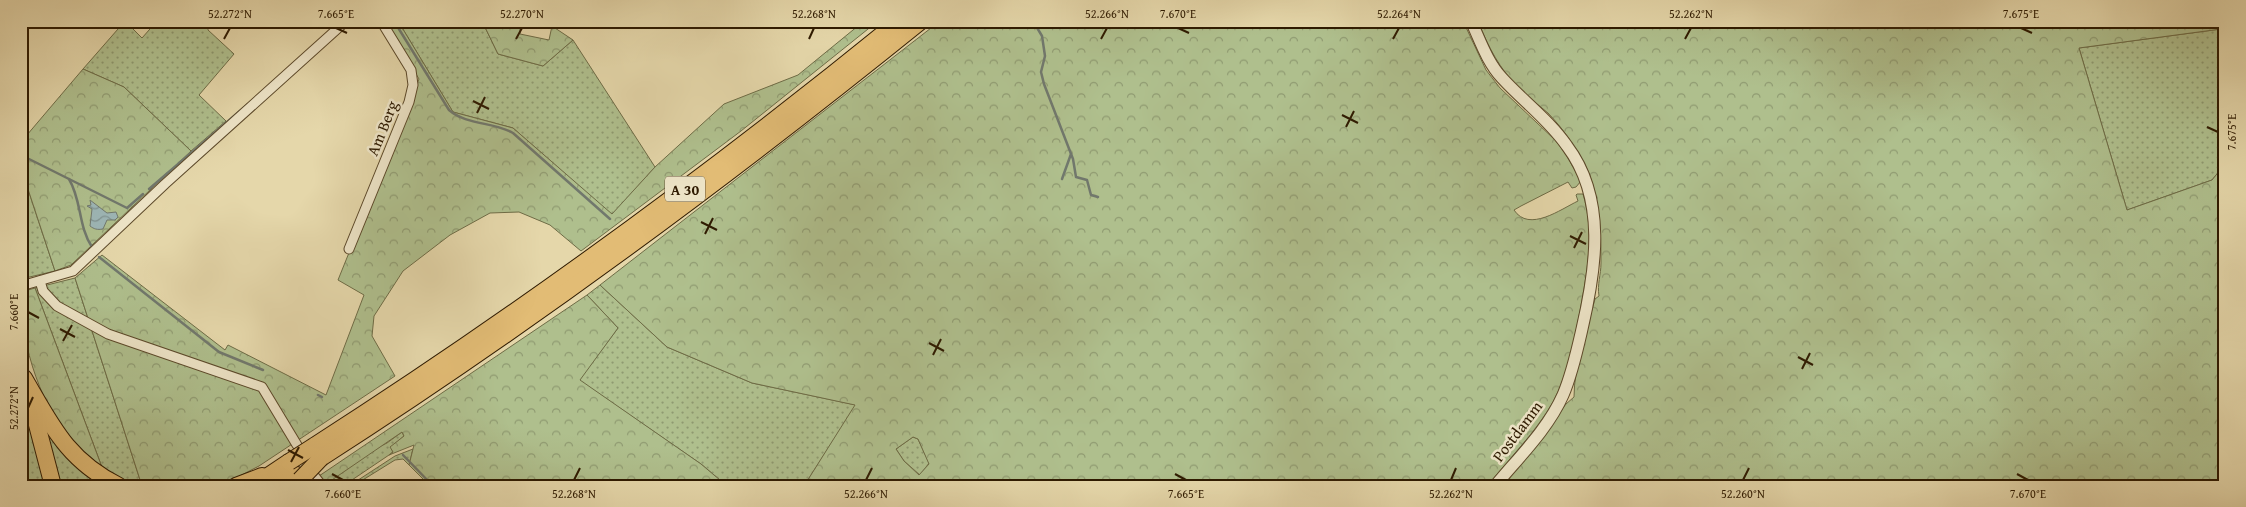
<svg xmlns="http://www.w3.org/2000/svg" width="2246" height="507" viewBox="0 0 2246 507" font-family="'Gentium Book Plus',serif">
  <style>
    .grass { fill: url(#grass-dots); stroke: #6e6c46 }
    .forest { fill: url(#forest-crowns); stroke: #6e6c46; fill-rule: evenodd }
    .water { fill: url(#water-waves); stroke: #71786d }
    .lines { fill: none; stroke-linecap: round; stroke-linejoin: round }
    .stream { stroke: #71786d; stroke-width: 2.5 }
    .minor-casing { stroke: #5c492a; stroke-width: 11 }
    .tertiary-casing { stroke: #5c492a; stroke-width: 13 }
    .motorway-casing { stroke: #2e1a00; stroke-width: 18 }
    .minor { stroke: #eee5c8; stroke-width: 9 }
    .tertiary { stroke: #eee5c8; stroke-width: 11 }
    .motorway { stroke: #e2bc75; stroke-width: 16 }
    .motorway-bridge-casing { stroke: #2e1a00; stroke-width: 18; stroke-linecap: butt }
    .motorway-bridge { stroke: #e2bc75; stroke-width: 16 }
    .ticks { fill: none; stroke: #2e1a00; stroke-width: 2 }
    .labels { text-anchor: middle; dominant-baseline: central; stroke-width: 5; stroke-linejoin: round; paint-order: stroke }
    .shield { fill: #eee5c8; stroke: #68573c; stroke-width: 1 }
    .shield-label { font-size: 15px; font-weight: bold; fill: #2e1a00 }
    .street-label { font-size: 16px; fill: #2e1a00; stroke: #eee5c8 }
    .neatline { fill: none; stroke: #2e1a00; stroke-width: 2 }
    .ticks-label { font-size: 12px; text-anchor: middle; fill: #2e1a00 }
  </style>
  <defs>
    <pattern id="grass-dots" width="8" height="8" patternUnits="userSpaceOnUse" patternTransform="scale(1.25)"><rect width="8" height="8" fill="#afbf8d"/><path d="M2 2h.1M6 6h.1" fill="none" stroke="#8f9a71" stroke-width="1.8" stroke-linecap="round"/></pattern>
    <pattern id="forest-crowns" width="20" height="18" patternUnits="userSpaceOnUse" patternTransform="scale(1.25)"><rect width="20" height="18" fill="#afbf8d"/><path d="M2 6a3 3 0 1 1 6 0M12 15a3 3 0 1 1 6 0" fill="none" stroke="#8f9a71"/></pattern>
    <pattern id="water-waves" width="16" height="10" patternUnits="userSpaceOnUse" patternTransform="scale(1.25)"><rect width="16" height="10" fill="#9db6b6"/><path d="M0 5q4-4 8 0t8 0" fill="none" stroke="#809392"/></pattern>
  </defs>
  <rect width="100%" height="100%" fill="#e5d7aa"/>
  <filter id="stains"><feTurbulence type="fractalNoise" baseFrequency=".004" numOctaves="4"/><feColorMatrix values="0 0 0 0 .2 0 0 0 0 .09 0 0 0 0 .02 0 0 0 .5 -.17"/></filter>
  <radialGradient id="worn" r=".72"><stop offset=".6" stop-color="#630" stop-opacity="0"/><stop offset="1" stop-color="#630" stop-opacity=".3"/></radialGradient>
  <!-- grass -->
  <g class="grass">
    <polygon points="125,21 142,38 157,21 208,21 208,30 234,54 199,95 226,121 191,151 124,87 83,69"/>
    <polygon points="398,21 482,21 498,54 543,66 573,40 655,167 612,215 513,128 453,112"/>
    <polygon points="2221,29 2225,41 2225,164 2212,180 2127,210 2079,48"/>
    <polygon points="21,168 55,271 21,279"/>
    <polygon points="75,278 142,486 129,483 103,470 35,288"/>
    <polygon points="600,285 667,347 752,383 856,405 804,486 727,486 701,464 579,380 618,328 587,295"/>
    <polygon points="21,392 46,486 21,486"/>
    <polygon points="35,404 110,486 61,486"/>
    <polygon points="402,432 404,436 391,447 393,452 389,455 343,486 325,486 319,476 387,443"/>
    <polygon points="913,437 918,439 929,463 920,475 904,461 896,449"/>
    <polygon points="413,449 409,465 403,459 395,460 353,486 349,486 395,456"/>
  </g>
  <!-- forest -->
  <g class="forest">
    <polygon points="385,21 398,21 453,112 513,128 612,214 655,167 724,104 798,75 864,21 878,21 741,131 581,251 550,225 519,212 490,213 450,235 403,271 374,316 372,336 395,376 259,466 228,482 212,486 142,486 75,278 102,255 225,350 228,345 326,395 364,295 338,280 419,79"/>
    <polygon points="482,21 520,21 520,34 549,40 552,26 573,40 543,66 498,54"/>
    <path d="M940 21H1463L1486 70 1500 88 1555 140 1565 153 1581 181 1576 187 1572 188 1568 182 1521 206 1514 210C1529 233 1561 209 1578 201L1576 195 1577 194H1583C1595 233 1587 272 1580 311 1574 342 1568 374 1553 402 1536 432 1509 459 1487 486H804L855 405 752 383 667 347 600 285ZM913 437 918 439 929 464 919 475 904 461 896 449Z"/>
    <path d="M1478 21H2225V41L2221 29 2079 48 2127 210 2212 180 2225 164V486H1503L1566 404 1574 397C1574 366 1587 329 1595 299L1599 296C1597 284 1601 275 1601 263 1601 233 1600 204 1590 176 1583 157 1563 128 1548 113 1539 105 1528 98 1519 89 1500 69 1488 47 1478 21Z"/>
    <polygon points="83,69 124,87 191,151 71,265 55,271 21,168 21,142"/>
    <path d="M35 288 103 470C95 464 85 458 79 451 41 408 21 348 21 292Z"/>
    <polygon points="587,295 618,328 580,380 701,464 727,486 430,486 409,465 414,445 389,455 393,452 390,447 404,436 402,432 326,484 319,476"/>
  </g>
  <!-- water -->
  <path class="water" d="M90 200 107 213 116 212 118 217 115 220H107L103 229C97 230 94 229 90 226L92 209 87 206 91 205Z"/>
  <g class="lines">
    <!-- stream -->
    <g class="stream">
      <path d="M394 21 449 110C466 125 494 122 513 133L610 219"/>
      <polyline points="1033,21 1042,36 1045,56 1041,72 1044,84 1073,159 1076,177 1087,180 1091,195 1098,197"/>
      <polyline points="21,155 127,208 143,194"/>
      <path d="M69 179C82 201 78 226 92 247"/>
      <polyline points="1062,179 1071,154"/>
      <polyline points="149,189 248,104"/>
      <polyline points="99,257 219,352 263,370"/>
      <polyline points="318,395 322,397"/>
      <polyline points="403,455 433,486"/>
    </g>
    <defs>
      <g id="minor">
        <polyline points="349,249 409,102 413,85 411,70 381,21"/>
        <polyline points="40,281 43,291 57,306 108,334 262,387 297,445"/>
        <polyline points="21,286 73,271 165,184 346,21"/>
        <polyline points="315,477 322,486"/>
      </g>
      <path id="tertiary" d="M1471 21C1480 40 1487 62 1502 78 1523 101 1549 120 1567 146 1607 199 1596 269 1582 329 1577 351 1572 374 1563 395 1548 429 1519 457 1495 486"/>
      <g id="motorway">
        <path d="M24 378C52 426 67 460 119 486"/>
        <polyline points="30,398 53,486"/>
        <path d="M314 446C517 316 712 173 899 21"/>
        <path d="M321 458C530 324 728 177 921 21"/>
        <polyline points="236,486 262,476"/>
        <polyline points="253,486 289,462"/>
        <polyline points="279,486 297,475"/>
      </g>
    </defs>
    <!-- minor casing -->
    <use href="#minor" class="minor-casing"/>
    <!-- tertiary casing -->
    <use href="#tertiary" class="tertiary-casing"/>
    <!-- motorway casing -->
    <use href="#motorway" class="motorway-casing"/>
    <!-- minor -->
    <use href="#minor" class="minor"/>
    <!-- tertiary -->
    <use href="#tertiary" class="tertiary"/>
    <!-- motorway -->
    <use href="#motorway" class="motorway"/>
    <defs>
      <g id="motorway-bridge">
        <polyline points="289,462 314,446"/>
        <polyline points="300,480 321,458"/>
      </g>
    </defs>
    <!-- motorway-bridge casing -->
    <use href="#motorway-bridge" class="motorway-bridge-casing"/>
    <!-- motorway-bridge -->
    <use href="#motorway-bridge" class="motorway-bridge"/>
  </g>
  <!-- ticks -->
  <path class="ticks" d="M336 28 347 33M1178 28 1189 33M2021 28 2032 33M224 39 230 28M516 39 522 28M809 39 814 28M1101 39 1107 28M1393 39 1399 28M1685 39 1691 28M473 101 489 109M477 113 485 97M1342 115 1358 123M1346 127 1354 111M2207 127 2218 132M701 222 717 230M705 234 713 218M1570 236 1586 244M1574 248 1582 232M28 312 39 318M60 329 75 337M63 341 72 325M929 343 944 351M933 355 941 339M1798 357 1813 365M1802 369 1810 353M28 408 33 397M288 450 303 458M291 462 299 447M332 474 343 480M1175 474 1186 480M2017 474 2028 480M574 480 580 468M866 480 872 468M1451 480 1456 468M1743 480 1749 468"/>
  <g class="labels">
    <!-- shield labels -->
    <rect class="shield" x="665" y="176.5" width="40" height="25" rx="4"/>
    <g class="shield-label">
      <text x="685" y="189">A 30</text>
    </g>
    <!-- street labels -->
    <g class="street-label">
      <text transform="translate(382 128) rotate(-68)">Am Berg</text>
      <text transform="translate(1517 431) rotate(-53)">Postdamm</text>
    </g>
  </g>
  <!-- margin -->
  <rect width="2246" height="507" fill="none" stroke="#e5d7aa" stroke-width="55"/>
  <rect x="28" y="28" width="2190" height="452" class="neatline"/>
  <g class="ticks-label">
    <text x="230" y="18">52.272°N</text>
    <text x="336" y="18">7.665°E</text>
    <text x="522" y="18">52.270°N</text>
    <text x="814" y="18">52.268°N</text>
    <text x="1107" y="18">52.266°N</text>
    <text x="1178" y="18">7.670°E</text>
    <text x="1399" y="18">52.264°N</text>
    <text x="1691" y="18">52.262°N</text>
    <text x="2021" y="18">7.675°E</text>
    <text transform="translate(2232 132) rotate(-90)" y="4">7.675°E</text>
    <text transform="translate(14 312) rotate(-90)" y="4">7.660°E</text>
    <text transform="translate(14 408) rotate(-90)" y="4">52.272°N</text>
    <text x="343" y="498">7.660°E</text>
    <text x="574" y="498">52.268°N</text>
    <text x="866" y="498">52.266°N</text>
    <text x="1186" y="498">7.665°E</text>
    <text x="1451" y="498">52.262°N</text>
    <text x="1743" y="498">52.260°N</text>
    <text x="2028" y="498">7.670°E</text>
  </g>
  <rect width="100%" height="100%" filter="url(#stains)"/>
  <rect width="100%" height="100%" fill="url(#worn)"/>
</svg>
